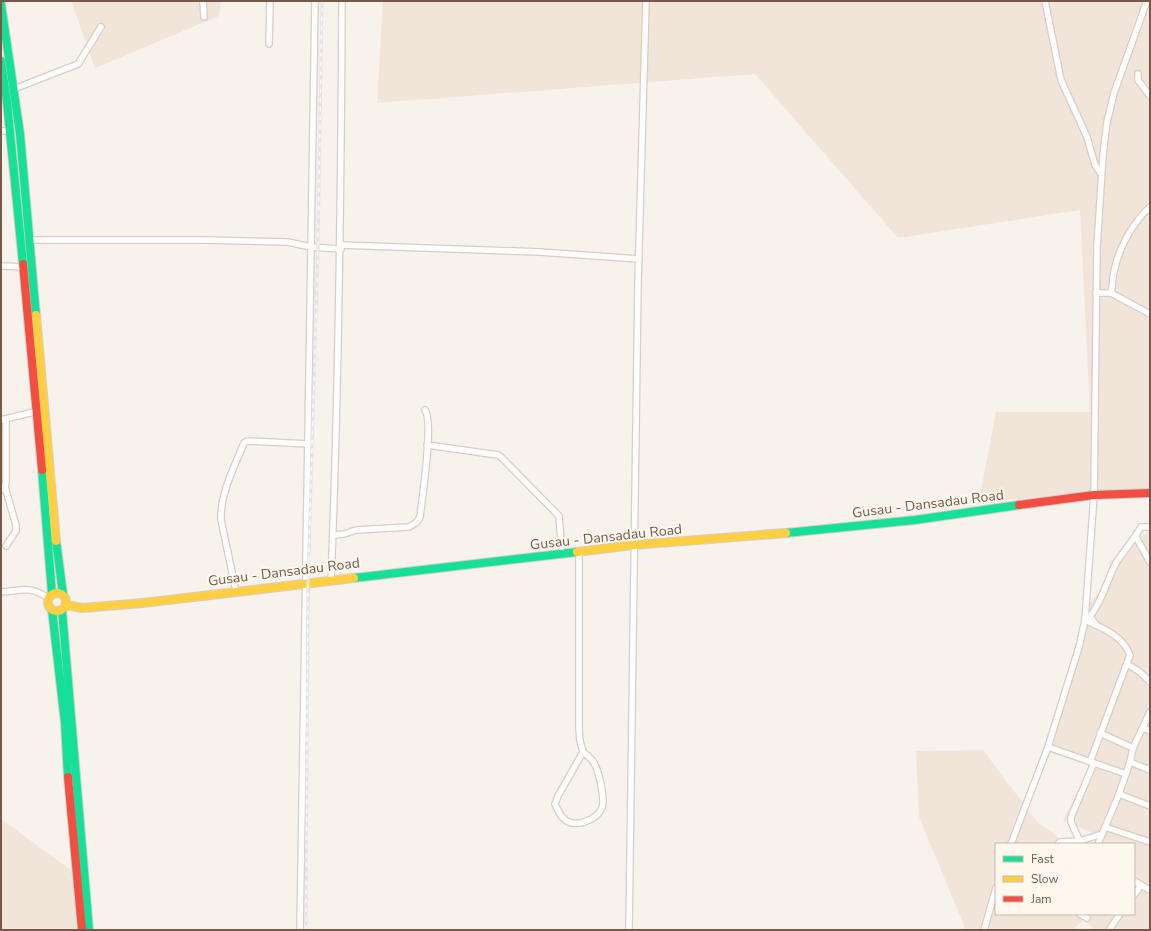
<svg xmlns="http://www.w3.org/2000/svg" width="1151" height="931" viewBox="0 0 1151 931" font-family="'Nunito Sans',sans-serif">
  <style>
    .residential { fill: #f1e5d9 }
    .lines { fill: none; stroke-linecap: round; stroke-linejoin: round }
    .street-casing { stroke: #d6cec8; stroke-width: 8 }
    .fast-casing { stroke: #d7cec8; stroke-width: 10 }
    .slow-casing { stroke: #d7cec8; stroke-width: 10 }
    .jam-casing { stroke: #d7cec8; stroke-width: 10 }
    .street { stroke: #fefdfc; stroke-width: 5.5 }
    .fast { stroke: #16e098; stroke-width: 8 }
    .slow { stroke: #ffcf43; stroke-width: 8 }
    .jam { stroke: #f24e42; stroke-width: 8 }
    .rail-casing { stroke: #e5e3e5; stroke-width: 3 }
    .rail { stroke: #fff8ee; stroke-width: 1.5; stroke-dasharray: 4.5; stroke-linecap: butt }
    .labels { text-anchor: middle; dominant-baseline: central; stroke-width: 4; stroke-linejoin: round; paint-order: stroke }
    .street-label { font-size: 14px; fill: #77594b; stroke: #fff8ee }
  </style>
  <rect width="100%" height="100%" fill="#f8f2ec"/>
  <!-- residential -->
  <g class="residential">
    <polygon points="71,1 221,1 219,16 95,68"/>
    <polygon points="383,1 1150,1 1150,496 1116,495 979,501 996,412 1090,412 1080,210 898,238 755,74 377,103"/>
    <polygon points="1150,530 1150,930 1095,930 1083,920 1073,930 966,930 919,817 916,751 983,750 1038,823 1054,833 1064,844 996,844 996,914 1134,914 1134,844 1099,844 1097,835 1063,820 1091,766 1044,751 1090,603 1113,576 1109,562"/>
    <polygon points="1,819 76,874 76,930 1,930"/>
  </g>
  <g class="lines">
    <defs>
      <g id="street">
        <polyline points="203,1 204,17"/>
        <polyline points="1045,1 1061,80 1087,137 1095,165 1101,174"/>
        <polyline points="269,44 270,1"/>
        <polyline points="1138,74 1138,80 1150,96"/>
        <polyline points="14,89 78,64 101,27"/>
        <polyline points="1,131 10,131"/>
        <polyline points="29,240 203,240 288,242 311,247 341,249"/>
        <polyline points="341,245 540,252 639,259"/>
        <polyline points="1,266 24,267"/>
        <polyline points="1096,293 1111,293 1150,314"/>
        <path d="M1111 293C1113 286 1112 279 1114 272 1118 249 1133 222 1150 207"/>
        <polyline points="1,420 38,411"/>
        <polyline points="427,445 498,455 502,458 559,516 562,553"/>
        <polyline points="5,487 16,525 16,531 6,546"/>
        <polyline points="1,489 5,487 6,482 6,419"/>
        <path d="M333 535 344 534 356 530 409 527 417 522 420 517C422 498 434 422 425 410"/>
        <polyline points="1136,537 1150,562"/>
        <polyline points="579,551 579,729 580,741 583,752"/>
        <path d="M331 580C339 387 341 194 342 1"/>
        <path d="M236 591 221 520C220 493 234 468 244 443L247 441 309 444"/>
        <path d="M1 592C21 591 30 585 48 598"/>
        <path d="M1085 620C1103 628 1123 636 1130 655L1090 762"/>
        <path d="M1096 625 1090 616C1102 602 1107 580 1116 563 1124 550 1134 540 1141 527H1150"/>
        <polyline points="1127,664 1140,672 1150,682"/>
        <polyline points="1143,728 1150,731"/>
        <polyline points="1100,733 1133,748"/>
        <polyline points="1048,747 1126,774"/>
        <path d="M583 752C587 755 592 759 594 763 599 771 605 799 602 808 596 821 573 829 563 818 559 814 557 808 555 804L558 796Z"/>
        <polyline points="1130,762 1150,770"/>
        <polyline points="1119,794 1150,806"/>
        <polyline points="1105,827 1150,842"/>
        <polyline points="1011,844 1048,747 1079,647 1085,620 1094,495 1097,247 1103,155 1107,122 1114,93 1147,1"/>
        <polyline points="1058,844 1060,842 1080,841 1102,834"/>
        <polyline points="1081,844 1071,822 1071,817 1094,763"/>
        <polyline points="1098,844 1119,794 1130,762 1133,748 1150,712"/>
        <polyline points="1134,881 1150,890"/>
        <polyline points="1134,895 1141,885"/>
        <polyline points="1080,914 1087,918"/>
        <polyline points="300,930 315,1"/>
        <polyline points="629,930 638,282 646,1"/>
        <polyline points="984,930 996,888"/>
        <polyline points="1109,930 1120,914"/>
      </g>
      <g id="fast">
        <polyline points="1,4 20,134 36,315"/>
        <polyline points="1,61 7,102 23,264"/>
        <polyline points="42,470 52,594"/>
        <polyline points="786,533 915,520 1019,505"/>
        <polyline points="56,541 63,594"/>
        <polyline points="354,578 577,552"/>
        <polyline points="52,610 65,723 68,777"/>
        <polyline points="62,610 89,930"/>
      </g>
      <g id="slow">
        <polyline points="36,315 56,541"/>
        <polyline points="577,552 633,545 786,533"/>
        <circle cx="57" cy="602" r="9"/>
        <polyline points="66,605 82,608 143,603 354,578"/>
      </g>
      <g id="jam">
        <polyline points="23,264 42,470"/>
        <polyline points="1019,505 1094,495 1150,493"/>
        <polyline points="68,777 82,930"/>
      </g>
    </defs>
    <!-- street casing -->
    <use href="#street" class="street-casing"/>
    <!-- fast casing -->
    <use href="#fast" class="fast-casing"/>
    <!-- slow casing -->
    <use href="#slow" class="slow-casing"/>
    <!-- jam casing -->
    <use href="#jam" class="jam-casing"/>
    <!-- street -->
    <use href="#street" class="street"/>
    <!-- fast -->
    <use href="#fast" class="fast"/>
    <!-- slow -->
    <use href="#slow" class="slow"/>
    <!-- jam -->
    <use href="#jam" class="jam"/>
    <defs>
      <polyline id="rail" points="306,930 308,582 318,247 322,1"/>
    </defs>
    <!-- rail casing -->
    <use href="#rail" class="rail-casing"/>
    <!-- rail -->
    <use href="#rail" class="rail"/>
  </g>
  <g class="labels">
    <!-- street labels -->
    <g class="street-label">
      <text transform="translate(928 504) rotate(-7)">Gusau - Dansadau Road</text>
      <text transform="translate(606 537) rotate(-6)">Gusau - Dansadau Road</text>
      <text transform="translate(284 572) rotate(-7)">Gusau - Dansadau Road</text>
    </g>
  </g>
  <!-- border -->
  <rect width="1151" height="931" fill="none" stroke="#77594b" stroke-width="4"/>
  <!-- legend -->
  <rect x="995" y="843" width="140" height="72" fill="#fff8ee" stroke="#c9b8ad"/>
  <rect x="1003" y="856" width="20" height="6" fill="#16e098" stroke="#c9b8ad"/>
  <text x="1031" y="863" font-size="12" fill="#77594b">Fast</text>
  <rect x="1003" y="876" width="20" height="6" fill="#ffcf43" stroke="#c9b8ad"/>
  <text x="1031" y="883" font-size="12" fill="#77594b">Slow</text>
  <rect x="1003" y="896" width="20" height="6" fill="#f24e42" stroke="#c9b8ad"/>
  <text x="1031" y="903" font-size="12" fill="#77594b">Jam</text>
</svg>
